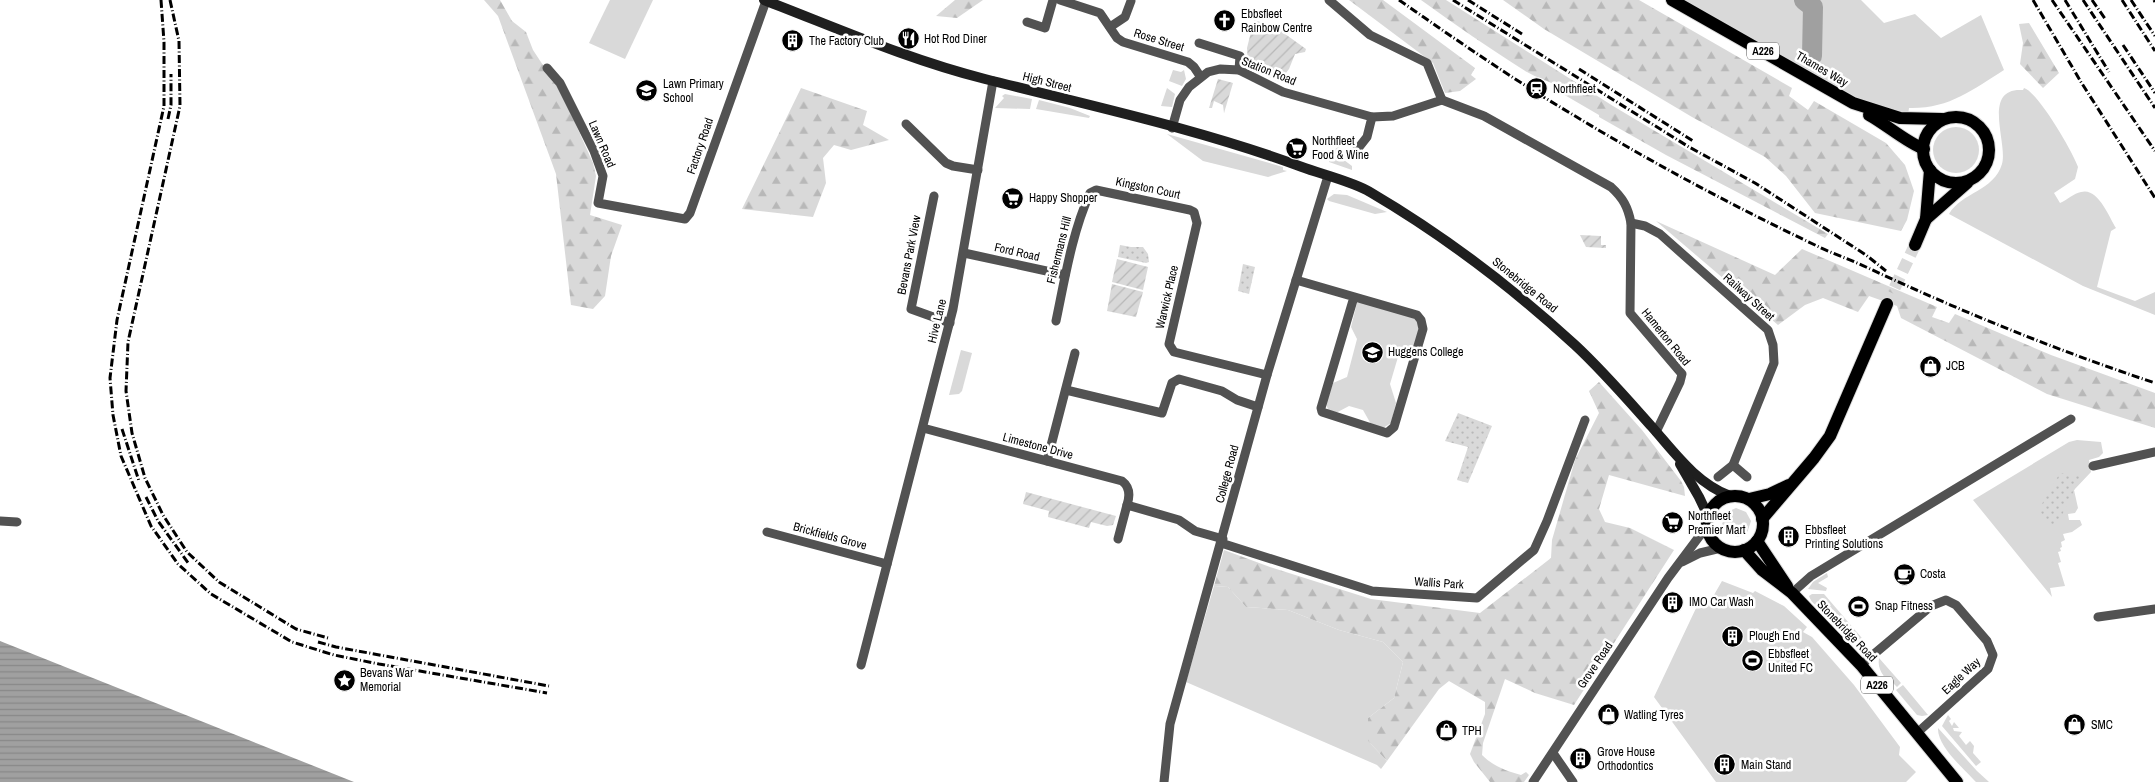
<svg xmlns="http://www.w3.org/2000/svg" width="2155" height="782" viewBox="0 0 2155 782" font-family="'Archivo Narrow',sans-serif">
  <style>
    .grass { fill: #d9d9d9 }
    .forest { fill: url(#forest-firs) }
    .park { fill: url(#park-dots) }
    .garden { fill: url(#garden-furrows) }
    .water { fill: url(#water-rules) }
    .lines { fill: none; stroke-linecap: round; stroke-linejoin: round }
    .river { stroke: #a0a0a0; stroke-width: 20 }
    .primary-tunnel { stroke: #d9d9d9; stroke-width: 12; stroke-dasharray: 12 6; stroke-linecap: butt }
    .primary-casing { stroke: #dbdbdb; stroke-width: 14 }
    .minor { stroke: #525252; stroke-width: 9 }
    .secondary { stroke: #1f1f1f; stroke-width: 10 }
    .primary { stroke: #000; stroke-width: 12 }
    .rail { stroke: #000; stroke-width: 3; stroke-dasharray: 8 2.5 1 2.5; stroke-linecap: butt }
    .labels { text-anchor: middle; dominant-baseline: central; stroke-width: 5; stroke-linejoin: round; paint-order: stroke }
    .shield { fill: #fff; stroke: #4c4c4c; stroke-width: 1 }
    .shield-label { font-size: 11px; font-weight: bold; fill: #000 }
    .poi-label { font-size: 12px; fill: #000; stroke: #fff; text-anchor: start }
    .street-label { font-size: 12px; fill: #000; stroke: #fff }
  </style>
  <defs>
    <pattern id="forest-firs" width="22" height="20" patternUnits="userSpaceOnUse" patternTransform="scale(1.25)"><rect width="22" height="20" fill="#d9d9d9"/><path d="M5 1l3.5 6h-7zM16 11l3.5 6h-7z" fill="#b8b8b8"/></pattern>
    <pattern id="park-dots" width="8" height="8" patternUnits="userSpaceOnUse" patternTransform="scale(1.25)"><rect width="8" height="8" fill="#d9d9d9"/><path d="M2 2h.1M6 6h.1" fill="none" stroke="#b8b8b8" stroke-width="1.8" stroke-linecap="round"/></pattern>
    <pattern id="garden-furrows" width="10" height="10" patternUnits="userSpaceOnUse" patternTransform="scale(1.25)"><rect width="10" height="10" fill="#d9d9d9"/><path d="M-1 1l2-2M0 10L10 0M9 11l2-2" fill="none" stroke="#b8b8b8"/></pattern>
    <pattern id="water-rules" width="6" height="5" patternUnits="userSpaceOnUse" patternTransform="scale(1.25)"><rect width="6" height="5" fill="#a0a0a0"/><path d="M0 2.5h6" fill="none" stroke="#888"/></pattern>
  </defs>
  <rect width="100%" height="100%" fill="#fff"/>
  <!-- grass -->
  <g class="grass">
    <polygon points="610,0 653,0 625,59 589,43"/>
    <path d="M1684 0H1861L1884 23 1915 14 1941 38 1981 15 2004 70C1972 90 1949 109 1909 108L1908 115 1870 105Z"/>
    <polygon points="1173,70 1181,72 1184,70 1186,79 1182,86 1169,81"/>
    <polygon points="1167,88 1175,94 1172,107 1161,106"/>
    <path d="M2024 88C2038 92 2073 152 2078 167L2075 179 2054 193 2060 203C2067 200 2074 193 2081 192 2098 187 2109 217 2116 228L2111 231 2097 287 2135 301 2155 292V315L2083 286 1949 214C1962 192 1994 191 2002 164 2008 143 1981 87 2023 90Z"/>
    <polygon points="1005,94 1032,99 1030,109 995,108 1004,98 1002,96"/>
    <polygon points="1039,100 1070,108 1090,116 1089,118 1036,109"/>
    <circle cx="1956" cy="150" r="23"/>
    <polygon points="1167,134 1283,167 1283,170 1287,171 1268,177 1203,161"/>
    <polygon points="1341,144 1336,154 1352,166 1352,170 1329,162 1331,153"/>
    <polygon points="1334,194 1347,195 1387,212 1375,214 1329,201 1327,199"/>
    <polygon points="1362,302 1414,316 1418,323 1419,329 1414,346 1398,357 1390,384 1396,403 1391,423 1383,428 1372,426 1363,410 1349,406 1334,414 1329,412 1326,404 1333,383 1347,377 1357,339 1351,327 1357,303"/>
    <polygon points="961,350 972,353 962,391 959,394 949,395"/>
    <polygon points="2077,440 2101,442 2103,453 2099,457 2089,460 2091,472 2074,490 2078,508 2075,513 2068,514 2069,520 2080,520 2082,525 2072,532 2063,534 2065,540 2061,542 2062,547 2060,548 2061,551 2058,552 2061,562 2058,563 2065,586 2050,588 2052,597 1973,500 2069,442"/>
    <polygon points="1736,508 1746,512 1751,521 1747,533 1738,537 1726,533 1722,524 1727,512"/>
    <polygon points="1827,573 1828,577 1818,583 1827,588 1826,591 1808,589 1813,582"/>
    <polygon points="1722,581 1753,593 1755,591 1784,606 1807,627 1803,632 1812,637 1854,685 1900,747 1899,755 1916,772 1906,782 1716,782 1654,697 1698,604 1707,607"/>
    <polygon points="1214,586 1228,587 1246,607 1288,610 1339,630 1383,642 1403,662 1394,698 1368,718 1368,741 1387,761 1381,769 1377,765 1186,682"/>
    <path d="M1812 594H1824L1867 644 1852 639 1824 607C1816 606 1812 604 1809 596Z"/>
    <path d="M1879 658 1901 683 1897 687 1893 683 1891 685C1884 676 1877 670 1879 658Z"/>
    <polygon points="1903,685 1928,715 1922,716 1917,715 1896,690"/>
    <polygon points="1948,715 1951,719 1949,721 1952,726 1954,722 1959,728 1953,728 1954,731 1962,732 1959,736 1966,745 1970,741 1974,746 1973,753 1981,762 1976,766 1942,726"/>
    <path d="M1938 728 1977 771 1989 782H1976C1964 769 1937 746 1938 728Z"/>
  </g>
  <!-- forest -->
  <g class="forest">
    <polygon points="484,0 500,0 512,21 526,32 533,50 562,94 593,163 596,176 590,215 622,225 611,256 605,296 593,309 571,305 556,174 498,16"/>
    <polygon points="955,0 983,0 957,18 936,16"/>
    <polygon points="1349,0 1383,0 1475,68 1471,75 1476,79 1460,91 1445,93 1433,63"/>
    <path d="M1421 0H1446L1613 106 1828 234 1825 238 1666 155 1599 117V115L1556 90 1558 87C1548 80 1537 78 1527 72 1490 49 1456 25 1421 0Z"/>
    <polygon points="1503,0 1639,0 1792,88 1789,96 1808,110 1814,101 1886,143 1905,165 1914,191 1907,220 1901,231 1815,213 1786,176 1765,157 1692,117 1544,29"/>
    <polygon points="2029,23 2059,73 2043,88 2020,64 2023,43 2019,24"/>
    <polygon points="801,88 867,111 863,125 889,140 851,150 834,145 823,158 826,183 813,217 742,209"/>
    <polygon points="1656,221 1775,275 1802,249 1937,307 1932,317 1949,323 1955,314 2051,355 2155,393 2155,428 2047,394 1901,318 1897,306 1869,296 1858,312 1823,298 1805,305 1778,325"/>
    <path d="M1599 382 1642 430 1681 481 1684 487 1685 496 1609 475 1599 509 1605 522 1630 528 1674 550 1574 705 1535 693 1505 679 1483 743 1482 755C1493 766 1506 771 1521 775L1526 772 1529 775 1524 782H1490L1474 762 1470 754 1485 714V702L1449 681 1439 689 1387 761 1368 741V718L1394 698 1403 662 1383 642 1339 630 1288 610 1246 607 1228 587 1214 586 1224 550 1270 567 1371 599 1480 613 1551 558 1552 540 1575 460 1599 413 1589 391Z"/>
  </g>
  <!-- park -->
  <g class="park">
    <polygon points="1120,245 1131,247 1143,247 1148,254 1149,262 1146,263 1118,257"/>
    <polygon points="1243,264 1255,267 1249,294 1238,291"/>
    <polygon points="1458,413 1492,426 1468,483 1457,480 1468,447 1445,441"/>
    <polygon points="2060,473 2081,476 2060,519 2054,524 2048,524 2039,509"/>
  </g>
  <!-- garden -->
  <g class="garden">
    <polygon points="1254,20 1274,26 1306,49 1305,52 1295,54 1289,69 1279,82 1261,73 1248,62 1247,48"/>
    <polygon points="1218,79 1233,83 1224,113 1223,105 1214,101 1212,108 1209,108"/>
    <polygon points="1580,235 1601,236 1601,245 1606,245 1606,248 1586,247"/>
    <polygon points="1117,259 1148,267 1143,290 1112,282"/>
    <polygon points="1112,284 1143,292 1136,317 1107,311"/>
    <polygon points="1026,492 1116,516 1113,525 1107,526 1091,522 1089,528 1048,517 1049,511 1023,504"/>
  </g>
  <!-- water -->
  <polygon class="water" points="0,641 354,782 0,782"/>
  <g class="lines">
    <!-- river -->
    <polyline class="river" points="1804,0 1813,7 1812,56"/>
    <!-- primary-tunnel -->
    <polyline class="primary-tunnel" points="1887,304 1915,245"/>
    <defs>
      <g id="primary">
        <polyline points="1672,0 1853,103 1900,118 1942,119"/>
        <path d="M1869 115C1887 125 1906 142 1924 149"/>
        <circle cx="1956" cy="150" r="33"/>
        <polyline points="1926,219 1967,183"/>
        <polyline points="1915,245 1926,219 1930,170"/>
        <circle cx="1735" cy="524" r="28"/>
        <polyline points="1749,499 1770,494 1789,485"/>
        <polyline points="1762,519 1814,458 1830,436 1887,304"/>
        <polyline points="1757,541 1787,586"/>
        <polyline points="1744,550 1762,570 1792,593 1861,665 1957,782"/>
      </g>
    </defs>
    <!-- primary casing -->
    <use href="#primary" class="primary-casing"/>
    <!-- minor -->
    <g class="minor">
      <polyline points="1060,0 1100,13 1117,38 1123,42 1188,62 1194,67 1200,76"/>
      <polyline points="1329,0 1370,35 1427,63 1442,100 1393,116 1372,117"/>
      <polyline points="1027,22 1045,28 1053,0"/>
      <polyline points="1110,27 1125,17 1131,1"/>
      <polyline points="1199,43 1240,56 1239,70"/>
      <polyline points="547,68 560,83 594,151 603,176 598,203 685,219 690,213 766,1"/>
      <path d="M1442 100 1484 116 1611 187C1623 198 1628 207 1631 223L1630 313 1682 374 1680 382 1656 432"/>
      <polyline points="906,124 946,163 953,166 978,170"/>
      <polyline points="1172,128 1180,100 1189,87 1208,72 1220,69 1239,70 1283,92 1372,117 1367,137 1352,156"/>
      <polyline points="934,196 911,309 950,323"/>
      <polyline points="1631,223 1645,226 1660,234 1768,330 1773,345 1774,363 1733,465 1718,477"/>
      <polyline points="964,253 1065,275"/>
      <polyline points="1296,280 1417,315 1421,320 1423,329 1394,427 1387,433 1322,412 1321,408 1354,297"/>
      <path d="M1056 321C1065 278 1072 233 1090 193L1096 190 1190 210 1194 212 1197 223 1169 344 1174 352 1267 375"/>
      <polyline points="1066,390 1162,413 1172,383 1179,379 1222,391 1237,400 1258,407"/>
      <path d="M923 428 1122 481C1130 487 1130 496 1127 505"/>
      <polyline points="1047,461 1075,353"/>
      <polyline points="1733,465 1747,477"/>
      <polyline points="2093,466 2155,452"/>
      <polyline points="0,521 17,522"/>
      <polyline points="767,532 887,564"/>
      <polyline points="1118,539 1127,505 1179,520 1195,531 1223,539"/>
      <polyline points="1221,543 1372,591 1477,598 1534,550 1547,521 1585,420"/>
      <polyline points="1682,562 1700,553 1721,548"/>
      <polyline points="1792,593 1811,576 2071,419"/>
      <polyline points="2098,617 2155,609"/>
      <polyline points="861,665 953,309 993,81"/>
      <polyline points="1861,665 1931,606 1946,600 1956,605 1987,641 1993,655 1988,669 1917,733"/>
      <polyline points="1553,753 1573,782"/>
      <polyline points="1164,782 1170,724 1267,375 1328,176"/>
      <polyline points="1533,782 1668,578 1707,526"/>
    </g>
    <!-- secondary -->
    <g class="secondary">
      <path d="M764 0C837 28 909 60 985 79 1091 106 1199 129 1302 167 1321 174 1354 182 1370 192 1443 235 1513 288 1575 345 1603 371 1627 399 1652 427 1675 453 1696 483 1730 496"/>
      <polyline points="1680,464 1699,497 1708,516"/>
    </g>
    <!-- primary -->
    <use href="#primary" class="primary"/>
    <!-- rail -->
    <g class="rail">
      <polyline points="161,0 164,42 164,106 117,320 110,378 113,415 121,456 151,526 178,564 211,594 292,642 334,655 379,664 547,693"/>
      <polyline points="170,0 179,41 180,106 128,342 126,391 132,433 145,478 163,515 187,552 219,582 260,607 296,629 328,638"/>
      <path d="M1399 0C1455 39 1511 78 1570 113 1649 161 1731 205 1815 245 1831 253 1849 259 1866 267 1960 311 2056 350 2155 383"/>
      <polyline points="1453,0 1689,147 1755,183 1866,255 1886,271"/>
      <polyline points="1468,0 1522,34"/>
      <polyline points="2033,0 2081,82 2155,198"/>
      <polyline points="2052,0 2155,151"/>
      <polyline points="2065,0 2109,72"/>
      <polyline points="2083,0 2155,108"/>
      <polyline points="2092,0 2106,20"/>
      <polyline points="2122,0 2155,51"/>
      <polyline points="2131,0 2155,36"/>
      <polyline points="2154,0 2155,2"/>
      <polyline points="2123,45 2155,93"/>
      <polyline points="1579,69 1693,141"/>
      <polyline points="168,119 171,105 171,74"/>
      <polyline points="122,429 139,481"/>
      <polyline points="146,497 158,521 189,564"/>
      <polyline points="318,642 336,647 549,686"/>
    </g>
  </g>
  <!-- icons -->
  <defs>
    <symbol id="church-disc" viewBox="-11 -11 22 22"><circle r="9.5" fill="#000" stroke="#fff"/><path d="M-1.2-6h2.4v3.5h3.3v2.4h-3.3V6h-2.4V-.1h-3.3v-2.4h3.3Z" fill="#fff"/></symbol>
    <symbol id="restaurant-disc" viewBox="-11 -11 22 22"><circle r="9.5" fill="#000" stroke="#fff"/><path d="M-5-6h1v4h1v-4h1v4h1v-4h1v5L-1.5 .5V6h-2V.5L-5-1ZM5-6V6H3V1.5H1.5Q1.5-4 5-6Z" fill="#fff"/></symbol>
    <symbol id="building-disc" viewBox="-11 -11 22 22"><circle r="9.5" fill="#000" stroke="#fff"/><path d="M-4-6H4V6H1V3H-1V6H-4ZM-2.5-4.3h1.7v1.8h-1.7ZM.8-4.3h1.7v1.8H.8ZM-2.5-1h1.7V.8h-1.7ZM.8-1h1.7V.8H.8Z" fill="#fff"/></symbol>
    <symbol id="station-disc" viewBox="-11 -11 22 22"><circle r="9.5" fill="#000" stroke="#fff"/><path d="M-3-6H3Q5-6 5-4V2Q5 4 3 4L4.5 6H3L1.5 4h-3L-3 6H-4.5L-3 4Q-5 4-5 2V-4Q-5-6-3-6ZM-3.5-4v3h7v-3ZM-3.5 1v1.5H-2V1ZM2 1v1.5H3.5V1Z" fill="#fff"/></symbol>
    <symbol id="school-disc" viewBox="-11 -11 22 22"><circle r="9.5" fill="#000" stroke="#fff"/><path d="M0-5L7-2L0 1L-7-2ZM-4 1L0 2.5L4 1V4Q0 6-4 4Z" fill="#fff"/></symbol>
    <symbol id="supermarket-disc" viewBox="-11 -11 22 22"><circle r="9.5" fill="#000" stroke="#fff"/><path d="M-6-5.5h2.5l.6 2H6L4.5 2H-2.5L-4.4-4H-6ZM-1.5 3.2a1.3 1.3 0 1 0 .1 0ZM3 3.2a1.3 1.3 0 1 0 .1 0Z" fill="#fff"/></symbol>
    <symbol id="shop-disc" viewBox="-11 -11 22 22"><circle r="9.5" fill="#000" stroke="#fff"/><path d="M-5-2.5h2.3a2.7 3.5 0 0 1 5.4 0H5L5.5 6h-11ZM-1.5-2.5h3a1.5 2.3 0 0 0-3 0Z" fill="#fff"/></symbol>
    <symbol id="cafe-disc" viewBox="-11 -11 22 22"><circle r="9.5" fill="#000" stroke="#fff"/><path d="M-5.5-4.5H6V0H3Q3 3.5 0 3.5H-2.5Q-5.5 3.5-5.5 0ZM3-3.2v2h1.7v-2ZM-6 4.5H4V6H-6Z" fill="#fff"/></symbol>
    <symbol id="stadium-disc" viewBox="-11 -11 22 22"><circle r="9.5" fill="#000" stroke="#fff"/><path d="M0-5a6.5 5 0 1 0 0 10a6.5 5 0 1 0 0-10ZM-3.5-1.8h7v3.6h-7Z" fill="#fff"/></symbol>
    <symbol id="sight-disc" viewBox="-11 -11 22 22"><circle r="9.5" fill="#000" stroke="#fff"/><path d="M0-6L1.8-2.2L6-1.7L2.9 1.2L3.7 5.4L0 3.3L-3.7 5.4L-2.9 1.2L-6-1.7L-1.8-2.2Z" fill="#fff"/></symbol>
  </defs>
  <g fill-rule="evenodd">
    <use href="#church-disc" x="1212" y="8" width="25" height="25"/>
    <use href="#restaurant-disc" x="896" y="26" width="25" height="25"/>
    <use href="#building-disc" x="780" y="28" width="25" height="25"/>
    <use href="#station-disc" x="1524" y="76" width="25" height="25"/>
    <use href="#school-disc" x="634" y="78" width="25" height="25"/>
    <use href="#supermarket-disc" x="1284" y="136" width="25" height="25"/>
    <use href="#supermarket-disc" x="1000" y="186" width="25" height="25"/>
    <use href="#school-disc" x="1360" y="340" width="25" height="25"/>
    <use href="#shop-disc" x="1918" y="354" width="25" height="25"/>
    <use href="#supermarket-disc" x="1660" y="510" width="25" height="25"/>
    <use href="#building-disc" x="1776" y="524" width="25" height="25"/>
    <use href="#cafe-disc" x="1892" y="562" width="25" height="25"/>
    <use href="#building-disc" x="1660" y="590" width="25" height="25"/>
    <use href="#stadium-disc" x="1846" y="594" width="25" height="25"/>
    <use href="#building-disc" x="1720" y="624" width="25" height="25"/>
    <use href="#stadium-disc" x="1740" y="648" width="25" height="25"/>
    <use href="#sight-disc" x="332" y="668" width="25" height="25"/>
    <use href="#shop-disc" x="1596" y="702" width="25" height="25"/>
    <use href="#shop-disc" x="2062" y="712" width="25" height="25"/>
    <use href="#shop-disc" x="1434" y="718" width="25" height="25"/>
    <use href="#building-disc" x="1568" y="746" width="25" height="25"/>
    <use href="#building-disc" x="1712" y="752" width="25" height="25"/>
  </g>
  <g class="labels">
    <!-- shield labels -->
    <g class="shield">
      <rect x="1747" y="42.5" width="32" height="17" rx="4"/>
      <rect x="1861" y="676.5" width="32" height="17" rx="4"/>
    </g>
    <g class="shield-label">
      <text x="1763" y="51">A226</text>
      <text x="1877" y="685">A226</text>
    </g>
    <!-- poi labels -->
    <g class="poi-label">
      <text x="1241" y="14">Ebbsfleet<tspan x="1241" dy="14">Rainbow Centre</tspan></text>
      <text x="924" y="39">Hot Rod Diner</text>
      <text x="809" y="41">The Factory Club</text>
      <text x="663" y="84">Lawn Primary<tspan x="663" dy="14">School</tspan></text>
      <text x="1553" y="89">Northfleet</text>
      <text x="1312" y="141">Northfleet<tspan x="1312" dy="14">Food &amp; Wine</tspan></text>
      <text x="1029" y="198">Happy Shopper</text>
      <text x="1388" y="352">Huggens College</text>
      <text x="1946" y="366">JCB</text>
      <text x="1688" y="516">Northfleet<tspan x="1688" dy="14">Premier Mart</tspan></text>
      <text x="1805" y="530">Ebbsfleet<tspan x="1805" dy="14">Printing Solutions</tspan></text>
      <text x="1920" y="574">Costa</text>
      <text x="1689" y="602">IMO Car Wash</text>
      <text x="1875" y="606">Snap Fitness</text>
      <text x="1749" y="636">Plough End</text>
      <text x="1768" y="654">Ebbsfleet<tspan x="1768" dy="14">United FC</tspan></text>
      <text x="360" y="673">Bevans War<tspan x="360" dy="14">Memorial</tspan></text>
      <text x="1624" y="715">Watling Tyres</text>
      <text x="2091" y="725">SMC</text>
      <text x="1462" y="731">TPH</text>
      <text x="1597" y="752">Grove House<tspan x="1597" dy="14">Orthodontics</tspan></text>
      <text x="1741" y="765">Main Stand</text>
    </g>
    <!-- street labels -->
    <g class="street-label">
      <text transform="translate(1159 40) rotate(17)">Rose Street</text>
      <text transform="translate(1822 69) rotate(30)">Thames Way</text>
      <text transform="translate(1269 71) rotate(22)">Station Road</text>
      <text transform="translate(1047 82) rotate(14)">High Street</text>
      <text transform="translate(602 144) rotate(67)">Lawn Road</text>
      <text transform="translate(700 146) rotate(-71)">Factory Road</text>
      <text transform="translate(1148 188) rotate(12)">Kingston Court</text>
      <text transform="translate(1059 250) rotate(-76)">Fishermans Hill</text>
      <text transform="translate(1017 252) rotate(13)">Ford Road</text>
      <text transform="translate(909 255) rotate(-79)">Bevans Park View</text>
      <text transform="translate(1525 285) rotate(39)">Stonebridge Road</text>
      <text transform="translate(1167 297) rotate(-77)">Warwick Place</text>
      <text transform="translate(1749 297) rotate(42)">Railway Street</text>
      <text transform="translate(937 321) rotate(-76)">Hive Lane</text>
      <text transform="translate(1666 337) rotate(51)">Hamerton Road</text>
      <text transform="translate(1038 446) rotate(15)">Limestone Drive</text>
      <text transform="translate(1227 474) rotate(-75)">College Road</text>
      <text transform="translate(830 536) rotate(15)">Brickfields Grove</text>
      <text transform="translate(1439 583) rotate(4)">Wallis Park</text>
      <text transform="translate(1847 631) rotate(46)">Stonebridge Road</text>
      <text transform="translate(1595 665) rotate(-56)">Grove Road</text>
      <text transform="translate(1961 676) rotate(-43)">Eagle Way</text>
    </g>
  </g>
</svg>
